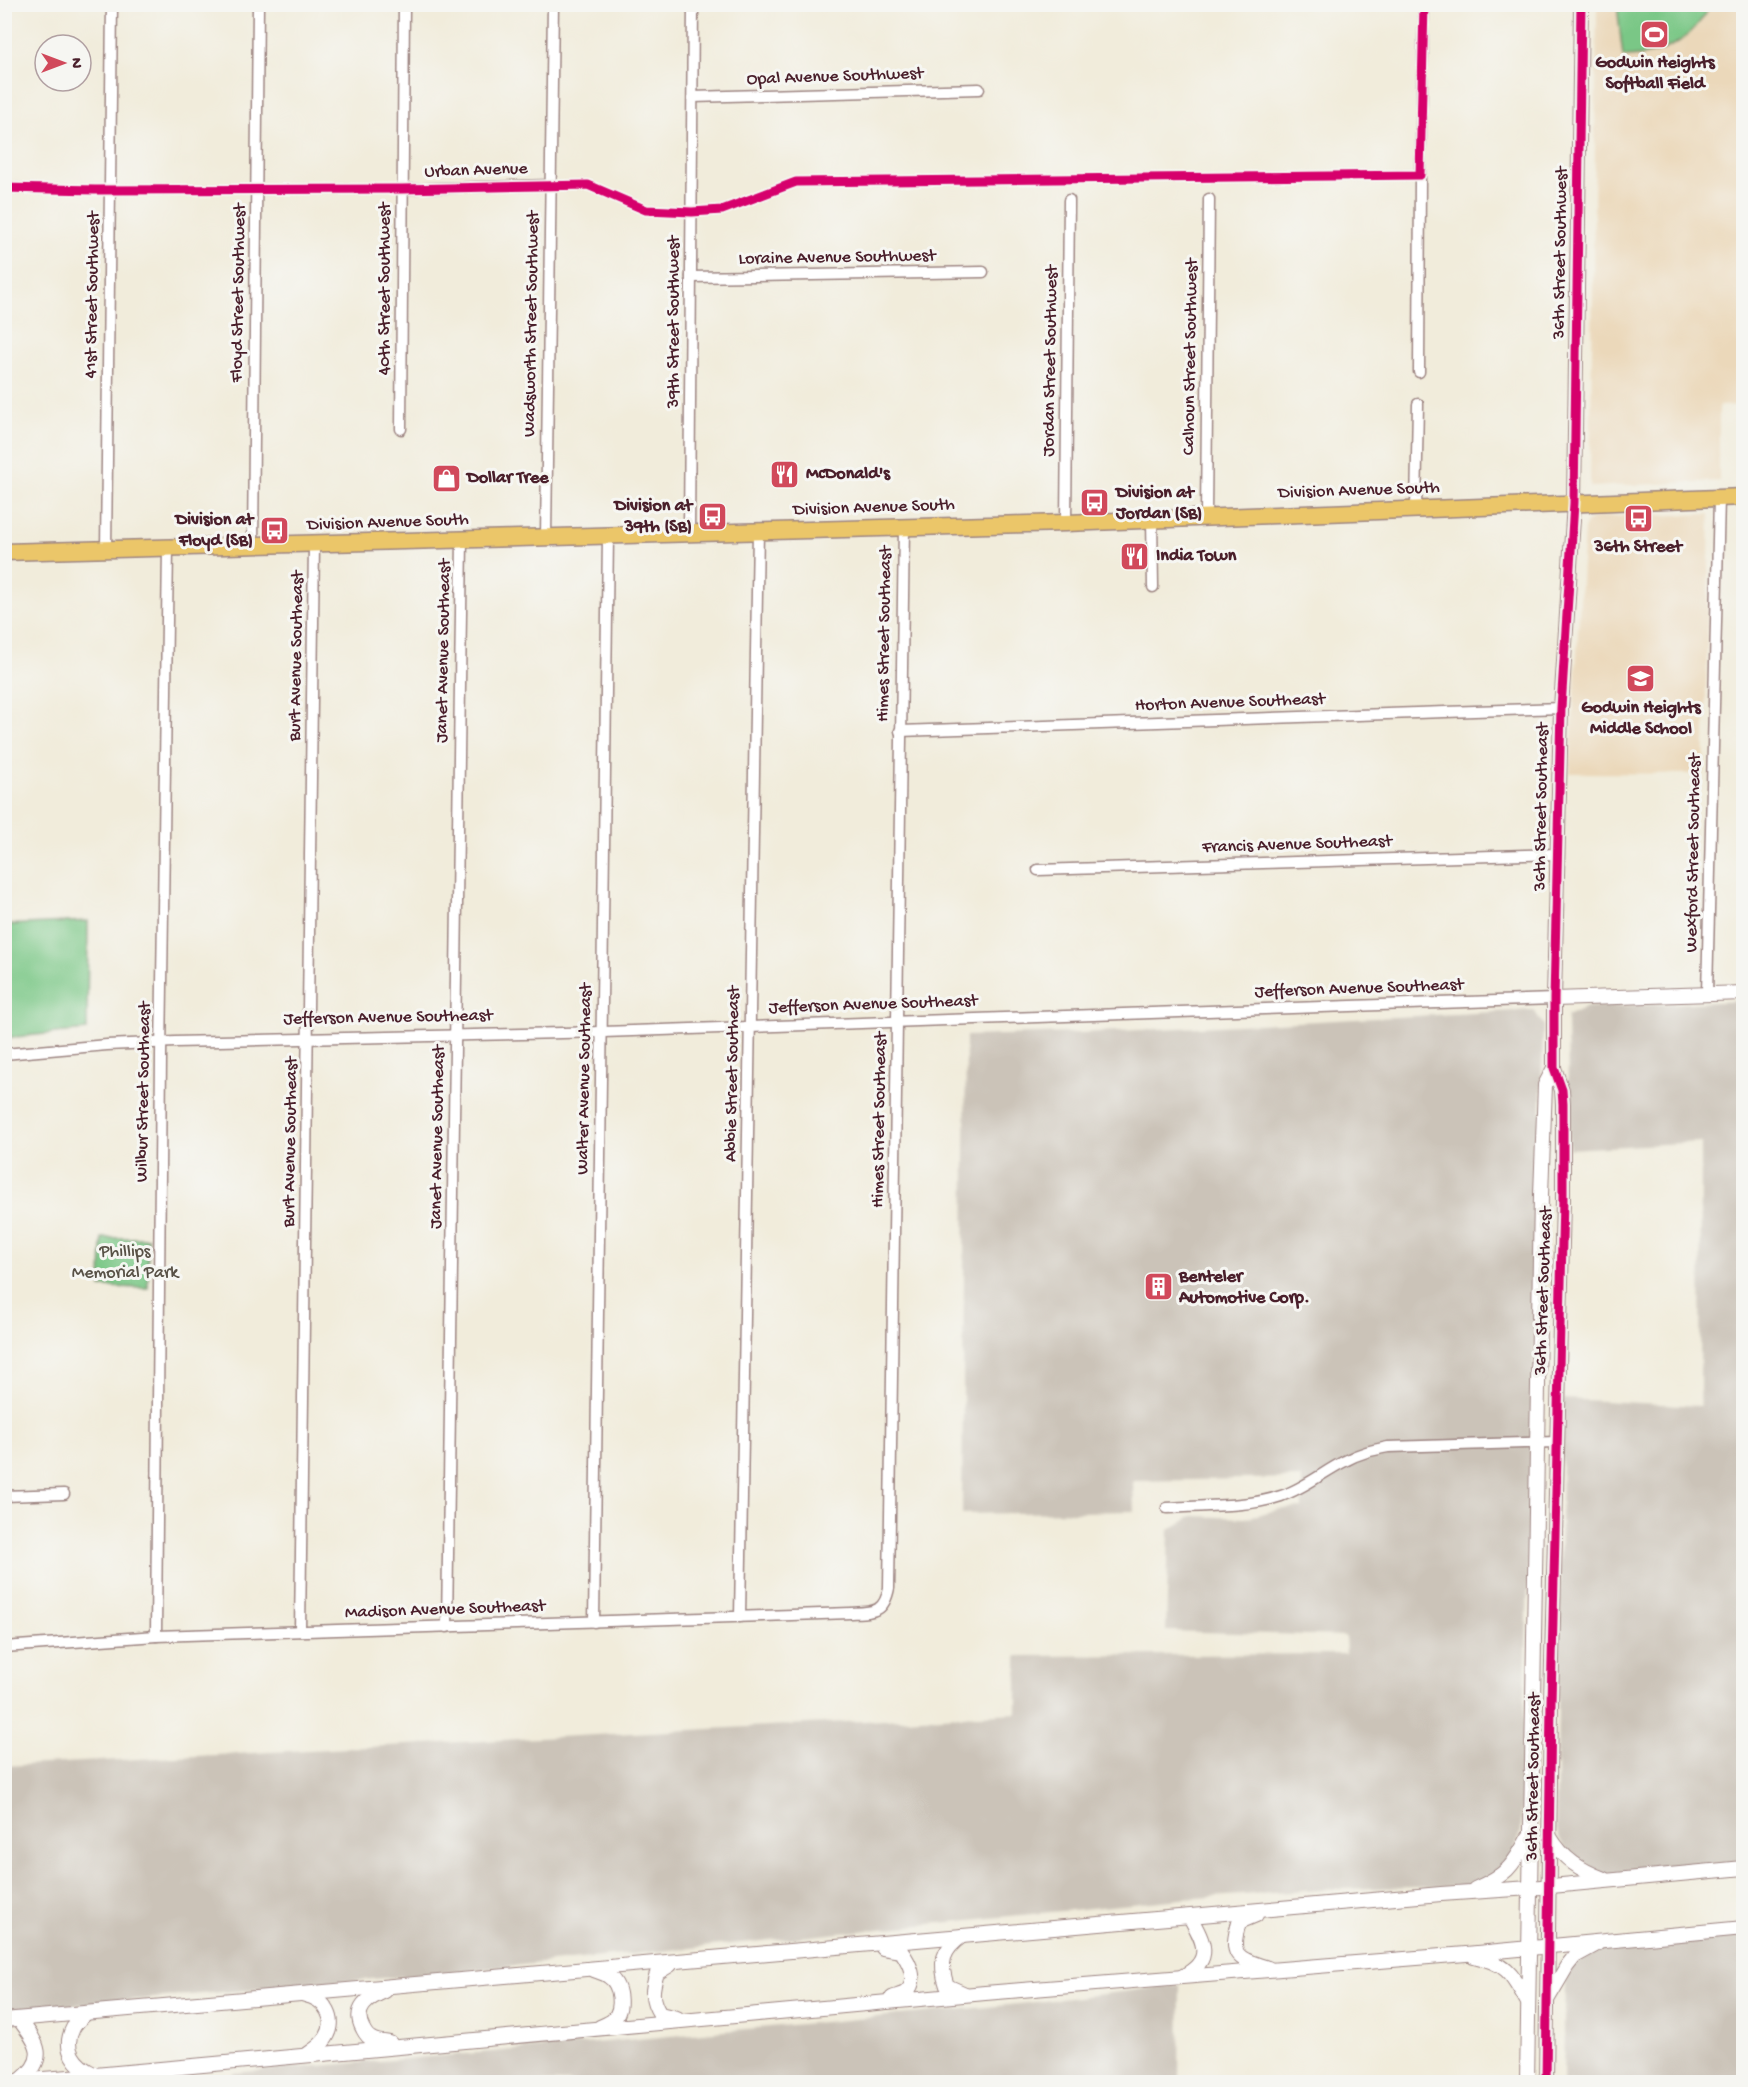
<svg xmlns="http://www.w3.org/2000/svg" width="1748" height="2087" viewBox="0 0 1748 2087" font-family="'Gochi Hand',sans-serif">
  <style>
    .built { fill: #ebd8ba }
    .industrial { fill: #cbc3b8 }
    .green { fill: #7ac786; stroke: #627358; stroke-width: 1.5 }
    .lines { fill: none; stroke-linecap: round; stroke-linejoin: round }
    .minor-casing { stroke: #9e8683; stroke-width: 13 }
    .tertiary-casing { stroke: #9e8683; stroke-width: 16 }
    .primary-casing { stroke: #9e8683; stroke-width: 19 }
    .minor { stroke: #fff; stroke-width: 10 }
    .tertiary { stroke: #fff; stroke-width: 14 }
    .primary { stroke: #ebc669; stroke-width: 16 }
    .cycleway-casing { stroke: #f6f6f2; stroke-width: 13 }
    .cycleway { stroke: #d6006c; stroke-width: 9 }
    .labels { text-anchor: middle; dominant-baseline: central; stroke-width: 6; stroke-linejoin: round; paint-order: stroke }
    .poi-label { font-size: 18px; font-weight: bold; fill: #4a1f2b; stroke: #f6f6f2; text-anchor: start }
    .street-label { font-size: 18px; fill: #4a1f2b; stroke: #f6f6f2 }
    .park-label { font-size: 18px; fill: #585146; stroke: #f6f6f2 }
  </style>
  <rect width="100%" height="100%" fill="#f6f6f2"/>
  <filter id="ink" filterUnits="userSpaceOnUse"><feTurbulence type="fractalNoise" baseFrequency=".0167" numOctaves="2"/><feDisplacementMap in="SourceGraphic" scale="12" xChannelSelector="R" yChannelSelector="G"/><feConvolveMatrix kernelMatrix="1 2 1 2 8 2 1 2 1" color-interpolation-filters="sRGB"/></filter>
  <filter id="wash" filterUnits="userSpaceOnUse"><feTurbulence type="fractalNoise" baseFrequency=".008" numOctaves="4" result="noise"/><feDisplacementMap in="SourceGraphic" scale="24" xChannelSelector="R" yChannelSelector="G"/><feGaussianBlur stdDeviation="1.35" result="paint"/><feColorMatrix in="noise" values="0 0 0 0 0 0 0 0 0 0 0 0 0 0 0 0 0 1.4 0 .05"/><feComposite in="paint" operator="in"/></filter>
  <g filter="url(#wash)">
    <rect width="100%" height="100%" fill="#f1ecdb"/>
    <!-- built -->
    <g class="built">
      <polygon points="1597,5 1743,5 1743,405 1719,406 1719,481 1590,487"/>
      <polygon points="1710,514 1704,774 1570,773 1584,529 1588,521 1597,517"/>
    </g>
    <!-- industrial -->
    <g class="industrial">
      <polygon points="1743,1001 1743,1862 1607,1875 1594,1869 1567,1852 1556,1828 1563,1399 1700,1406 1701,1142 1569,1149 1567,1016 1586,1007"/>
      <polygon points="1534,1010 1543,1025 1521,1833 1513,1853 1496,1873 1465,1886 1335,1889 1181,1899 431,1974 5,2011 5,1766 1017,1713 1017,1656 1346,1654 1345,1636 1166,1631 1169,1530 1193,1516 1245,1518 1280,1509 1302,1508 1302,1478 1133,1481 1134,1511 962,1514 966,1036 1079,1033"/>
      <polygon points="1743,1935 1743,2082 1563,2082 1565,1982 1573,1965 1603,1947"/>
      <polygon points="1180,1985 1179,2082 232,2082 233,2073 540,2048 1019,2004"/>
    </g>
    <!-- green -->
    <g class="green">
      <path d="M1617 5V4L1710 5C1693 40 1662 57 1623 57Z"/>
      <polygon points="88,921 87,1030 5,1038 5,925"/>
      <polygon points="102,1238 148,1238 148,1288 101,1287"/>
    </g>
  </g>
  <g filter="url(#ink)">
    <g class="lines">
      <defs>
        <g id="minor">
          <polyline points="693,97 979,89"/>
          <polyline points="402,189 551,185"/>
          <polyline points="691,277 983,272"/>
          <polyline points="1419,372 1420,175 1424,4"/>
          <polyline points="401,429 404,4"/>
          <polyline points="1416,509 1418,404"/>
          <polyline points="1206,516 1209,199"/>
          <polyline points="1152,518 1153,587"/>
          <polyline points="1066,523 1069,200"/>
          <polyline points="689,533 693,4"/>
          <polyline points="546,537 553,4"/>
          <polyline points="253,546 258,4"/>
          <polyline points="106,550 112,4"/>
          <polyline points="900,731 1561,708"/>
          <polyline points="1038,870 1558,854"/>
          <polyline points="1707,994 1719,498"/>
          <polyline points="4,1054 107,1045 175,1042 603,1032 1554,999"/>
          <polyline points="4,1496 64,1494"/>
          <path d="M1167 1508C1204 1505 1245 1508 1281 1496 1305 1488 1323 1472 1345 1461 1359 1453 1373 1450 1388 1447L1556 1442"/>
          <polyline points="740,1617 758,531"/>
          <polyline points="594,1622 608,536"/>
          <polyline points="447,1627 462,540"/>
          <polyline points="300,1631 314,545"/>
          <polyline points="156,1636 161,1056 168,548"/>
          <path d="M4 1647 156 1636 851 1613C874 1612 884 1613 889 1588L904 527"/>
        </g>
        <g id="tertiary">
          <polyline points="1554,999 1744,993"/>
          <path d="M1550 1837C1563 1859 1580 1870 1604 1879"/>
          <path d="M1475 1889C1506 1875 1512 1868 1528 1838"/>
          <path d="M1256 1915 1239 1922C1229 1957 1237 1958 1268 1968"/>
          <path d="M962 1936C942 1950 939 1963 947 1986L965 1994"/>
          <path d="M883 1948 901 1951C909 1962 919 1981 906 1992 903 1995 896 1996 892 1998"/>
          <path d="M1474 1956C1507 1964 1511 1972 1527 2001"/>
          <path d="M670 1965 657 1973C652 1989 650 1999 660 2014L677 2018"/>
          <path d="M594 1970C599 1972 604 1973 608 1976 621 1984 624 2009 613 2020 610 2023 604 2025 600 2027"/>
          <path d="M1183 1976C1214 1960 1204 1942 1190 1917"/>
          <path d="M385 1991C368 1998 352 2009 363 2029 365 2033 367 2037 372 2039 377 2042 385 2042 390 2043"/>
          <path d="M305 1995C325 1999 338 2019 326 2038 322 2044 314 2050 308 2054"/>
          <polyline points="1547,2000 1567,1966 1575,1956 1597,1944"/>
          <path d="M86 2013C82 2018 76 2022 73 2028 62 2049 75 2066 94 2074"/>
          <path d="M19 2019C36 2042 50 2057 21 2080"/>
          <polyline points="4,2020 1441,1894 1530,1888 1744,1868"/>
          <polyline points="4,2082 95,2075 985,1993 1466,1954 1744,1928"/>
          <polyline points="1527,2082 1541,1195 1545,1085 1554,1068"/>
          <polyline points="1546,2082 1551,1703 1563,1200 1563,1104 1562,1090 1554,1068 1554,999 1561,708 1574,503 1581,4"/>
        </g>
        <polyline id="primary" points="4,552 1066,523 1744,497"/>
      </defs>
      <!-- minor casing -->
      <use href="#minor" class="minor-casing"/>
      <!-- tertiary casing -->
      <use href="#tertiary" class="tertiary-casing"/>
      <!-- primary casing -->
      <use href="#primary" class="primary-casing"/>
      <!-- minor -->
      <use href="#minor" class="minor"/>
      <!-- tertiary -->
      <use href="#tertiary" class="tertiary"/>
      <!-- primary -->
      <use href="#primary" class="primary"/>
      <defs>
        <g id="cycleway">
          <polyline points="4,188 95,190 402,189 588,185 646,210 692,212 722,210 796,182 1420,175 1424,4"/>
          <polyline points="1546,2082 1551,1703 1563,1200 1563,1104 1562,1090 1554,1068 1554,999 1561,708 1574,503 1581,4"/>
        </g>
      </defs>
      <!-- cycleway casing -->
      <use href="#cycleway" class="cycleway-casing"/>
      <!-- cycleway -->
      <use href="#cycleway" class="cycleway"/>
    </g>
  </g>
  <!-- icons -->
  <defs>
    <symbol id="stadium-square" viewBox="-11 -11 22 22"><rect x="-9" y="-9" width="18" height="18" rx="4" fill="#d1495b" stroke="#f6f6f2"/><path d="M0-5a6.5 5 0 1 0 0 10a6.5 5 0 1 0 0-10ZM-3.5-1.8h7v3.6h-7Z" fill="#fff"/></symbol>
    <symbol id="restaurant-square" viewBox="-11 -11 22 22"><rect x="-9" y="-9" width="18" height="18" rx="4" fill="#d1495b" stroke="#f6f6f2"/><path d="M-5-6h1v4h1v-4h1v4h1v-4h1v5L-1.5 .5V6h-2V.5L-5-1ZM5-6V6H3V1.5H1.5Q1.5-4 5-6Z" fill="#fff"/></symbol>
    <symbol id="shop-square" viewBox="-11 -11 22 22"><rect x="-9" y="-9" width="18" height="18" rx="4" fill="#d1495b" stroke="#f6f6f2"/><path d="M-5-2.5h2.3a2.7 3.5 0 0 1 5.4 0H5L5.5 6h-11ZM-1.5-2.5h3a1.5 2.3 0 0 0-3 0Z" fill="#fff"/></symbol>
    <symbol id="bus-square" viewBox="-11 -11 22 22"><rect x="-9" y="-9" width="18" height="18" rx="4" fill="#d1495b" stroke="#f6f6f2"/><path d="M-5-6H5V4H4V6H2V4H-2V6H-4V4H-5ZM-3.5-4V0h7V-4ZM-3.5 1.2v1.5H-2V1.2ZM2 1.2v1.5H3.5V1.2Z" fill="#fff"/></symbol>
    <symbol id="school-square" viewBox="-11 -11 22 22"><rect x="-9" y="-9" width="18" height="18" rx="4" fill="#d1495b" stroke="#f6f6f2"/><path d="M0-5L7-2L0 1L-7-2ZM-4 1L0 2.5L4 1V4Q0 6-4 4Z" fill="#fff"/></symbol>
    <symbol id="building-square" viewBox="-11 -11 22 22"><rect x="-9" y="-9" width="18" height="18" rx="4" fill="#d1495b" stroke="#f6f6f2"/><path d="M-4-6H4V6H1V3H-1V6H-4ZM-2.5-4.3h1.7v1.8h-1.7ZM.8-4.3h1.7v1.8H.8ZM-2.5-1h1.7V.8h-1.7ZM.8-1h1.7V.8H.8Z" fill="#fff"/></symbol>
  </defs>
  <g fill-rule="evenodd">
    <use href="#stadium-square" x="1638" y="18" width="33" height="33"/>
    <use href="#restaurant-square" x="768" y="458" width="33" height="33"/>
    <use href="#shop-square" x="430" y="462" width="33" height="33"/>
    <use href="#bus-square" x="1078" y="486" width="33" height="33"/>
    <use href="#bus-square" x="696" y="500" width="33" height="33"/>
    <use href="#bus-square" x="1622" y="502" width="33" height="33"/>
    <use href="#bus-square" x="258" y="514" width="33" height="33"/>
    <use href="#restaurant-square" x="1118" y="540" width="33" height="33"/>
    <use href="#school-square" x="1624" y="662" width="33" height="33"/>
    <use href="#building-square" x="1142" y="1270" width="33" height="33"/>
  </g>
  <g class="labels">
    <!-- poi labels -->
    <g class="poi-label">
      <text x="1655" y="63" text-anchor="middle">Godwin Heights<tspan x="1655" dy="21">Softball Field</tspan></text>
      <text x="806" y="474">McDonald's</text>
      <text x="467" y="478">Dollar Tree</text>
      <text x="1116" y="493">Division at<tspan x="1116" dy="21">Jordan (SB)</tspan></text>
      <text x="692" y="506" text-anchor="end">Division at<tspan x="692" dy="21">39th (SB)</tspan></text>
      <text x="253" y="520" text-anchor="end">Division at<tspan x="253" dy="21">Floyd (SB)</tspan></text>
      <text x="1638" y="547" text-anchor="middle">36th Street</text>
      <text x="1156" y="556">India Town</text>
      <text x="1641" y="708" text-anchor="middle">Godwin Heights<tspan x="1641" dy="21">Middle School</tspan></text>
      <text x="1179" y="1277">Benteler<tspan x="1179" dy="21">Automotive Corp.</tspan></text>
    </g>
    <!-- street labels -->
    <g class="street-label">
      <text transform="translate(835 77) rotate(-2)">Opal Avenue Southwest</text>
      <text transform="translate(476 171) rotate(-2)">Urban Avenue</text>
      <text transform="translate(1561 253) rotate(-89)">36th Street Southwest</text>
      <text transform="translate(837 258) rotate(-1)">Loraine Avenue Southwest</text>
      <text transform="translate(385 289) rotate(-90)">40th Street Southwest</text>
      <text transform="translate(239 293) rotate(-89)">Floyd Street Southwest</text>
      <text transform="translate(93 295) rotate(-89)">41st Street Southwest</text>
      <text transform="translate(674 322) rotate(-90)">39th Street Southwest</text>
      <text transform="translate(532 324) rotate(-89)">Wadsworth Street Southwest</text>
      <text transform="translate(1191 357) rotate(-89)">Calhoun Street Southwest</text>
      <text transform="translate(1051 361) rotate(-89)">Jordan Street Southwest</text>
      <text transform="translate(1359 491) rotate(-2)">Division Avenue South</text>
      <text transform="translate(874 508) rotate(-2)">Division Avenue South</text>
      <text transform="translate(388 523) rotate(-2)">Division Avenue South</text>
      <text transform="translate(885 634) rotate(-89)">Himes Street Southeast</text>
      <text transform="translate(444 651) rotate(-89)">Janet Avenue Southeast</text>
      <text transform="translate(297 656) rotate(-89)">Burt Avenue Southeast</text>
      <text transform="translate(1230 703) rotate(-2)">Horton Avenue Southeast</text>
      <text transform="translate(1542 807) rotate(-89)">36th Street Southeast</text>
      <text transform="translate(1297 845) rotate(-2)">Francis Avenue Southeast</text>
      <text transform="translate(1694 853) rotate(-89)">Wexford Street Southeast</text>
      <text transform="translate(1359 989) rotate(-2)">Jefferson Avenue Southeast</text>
      <text transform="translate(873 1005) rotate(-2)">Jefferson Avenue Southeast</text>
      <text transform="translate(388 1018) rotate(-1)">Jefferson Avenue Southeast</text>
      <text transform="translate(733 1074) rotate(-89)">Abbie Street Southeast</text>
      <text transform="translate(585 1079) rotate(-89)">Walter Avenue Southeast</text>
      <text transform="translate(144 1092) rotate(-89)">Wilbur Street Southeast</text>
      <text transform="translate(880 1120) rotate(-89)">Himes Street Southeast</text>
      <text transform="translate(438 1137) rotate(-89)">Janet Avenue Southeast</text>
      <text transform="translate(291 1142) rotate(-89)">Burt Avenue Southeast</text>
      <text transform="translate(1544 1291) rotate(-88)">36th Street Southeast</text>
      <text transform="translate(445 1610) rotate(-2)">Madison Avenue Southeast</text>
      <text transform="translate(1534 1777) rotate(-89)">36th Street Southeast</text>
    </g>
    <!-- park labels -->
    <g class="park-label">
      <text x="125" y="1252">Phillips<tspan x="125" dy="21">Memorial Park</tspan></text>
    </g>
  </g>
  <!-- margin -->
  <rect width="1748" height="2087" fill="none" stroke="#f6f6f2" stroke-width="24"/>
  <!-- north arrow -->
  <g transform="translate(63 63) rotate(90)"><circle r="28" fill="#f6f6f2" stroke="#b1a0a2" stroke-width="1.5"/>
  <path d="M0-4.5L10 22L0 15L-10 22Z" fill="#d1495b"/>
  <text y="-9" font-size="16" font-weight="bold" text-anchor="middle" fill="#4a1f2b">N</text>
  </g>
</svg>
